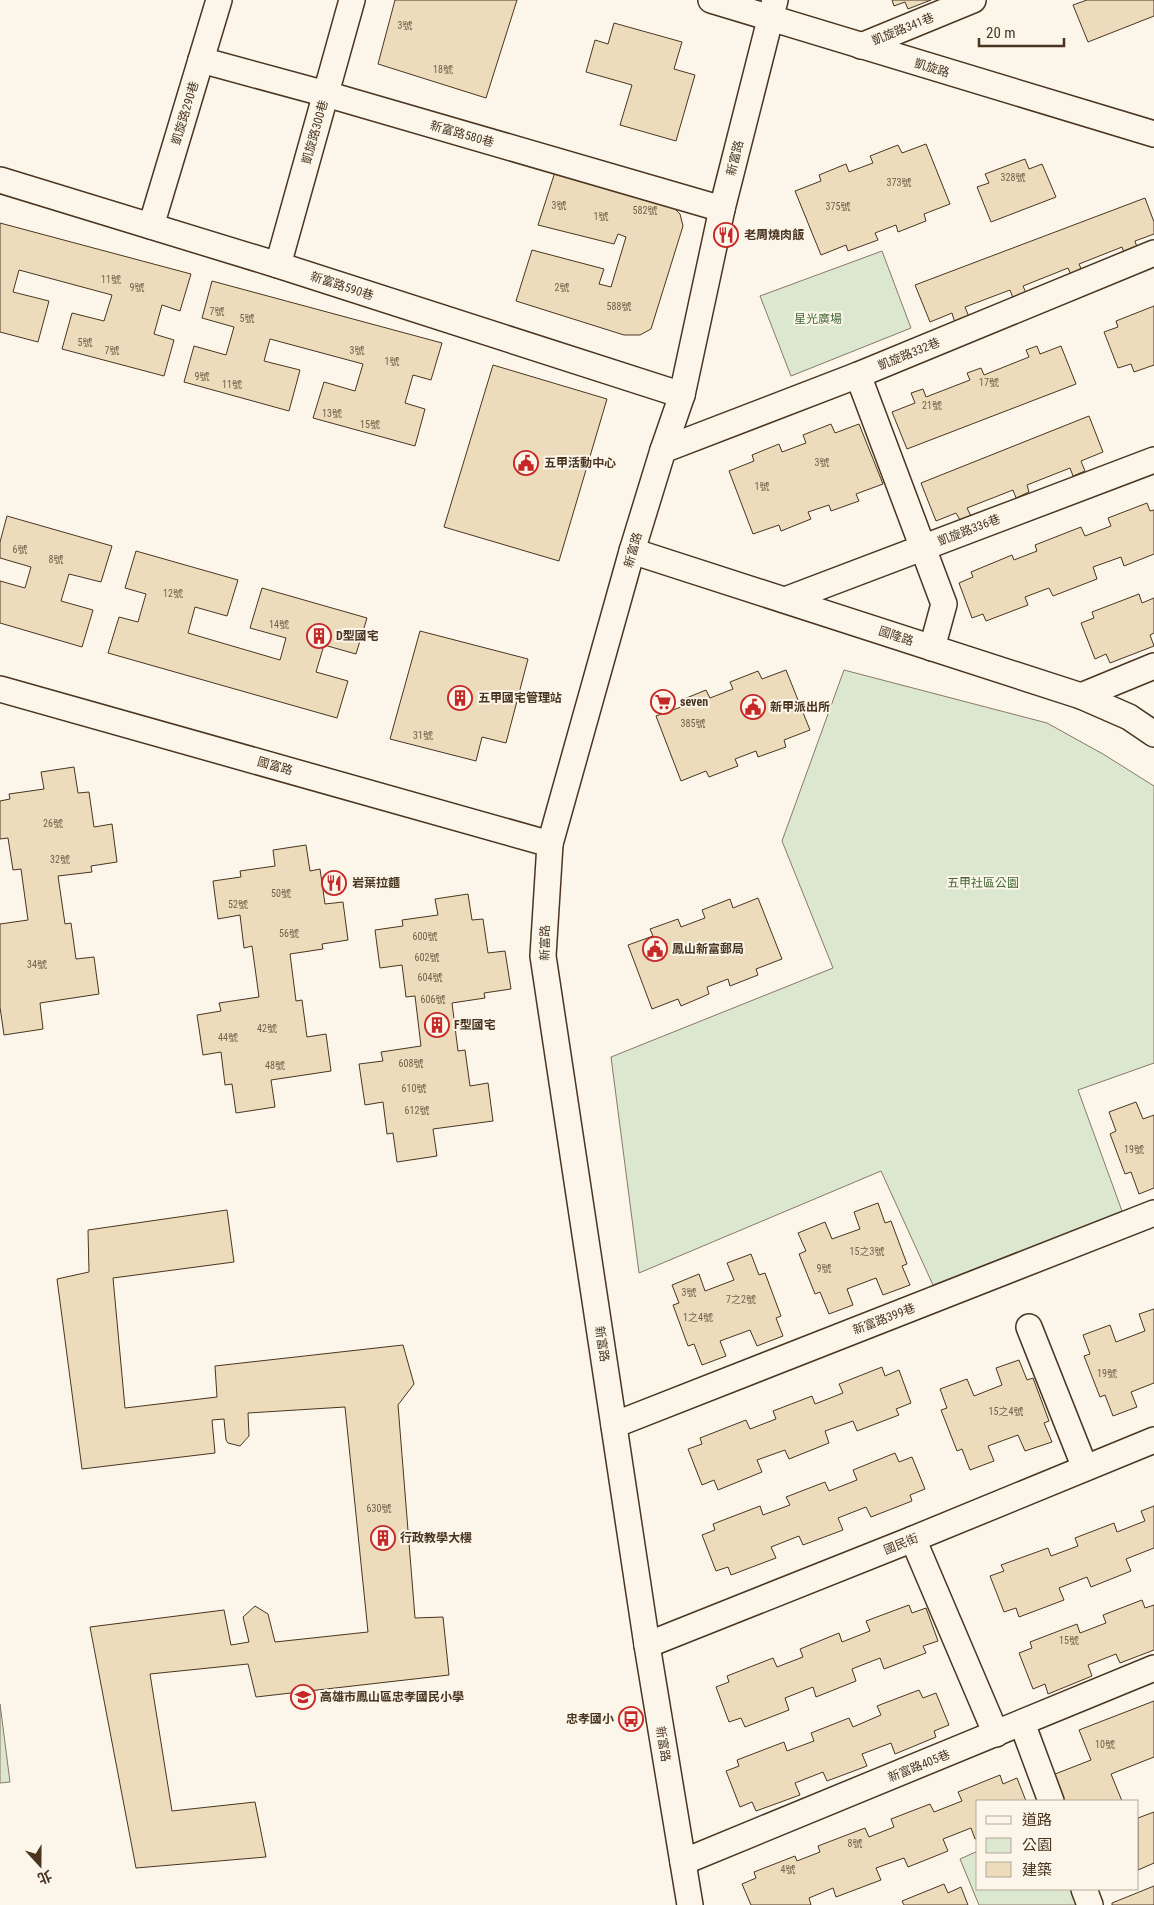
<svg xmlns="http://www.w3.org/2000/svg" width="1154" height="1905" viewBox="0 0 1154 1905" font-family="'Roboto Condensed','Noto Sans TC',sans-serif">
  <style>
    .green { fill: #dce7d0; stroke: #887966 }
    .building { fill: #ecdcbc; stroke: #4a3520 }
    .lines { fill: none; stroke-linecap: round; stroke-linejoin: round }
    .minor-casing { stroke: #4a3520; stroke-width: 28 }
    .minor { stroke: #fbf6e9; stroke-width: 25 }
    .labels { text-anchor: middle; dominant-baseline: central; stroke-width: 4; stroke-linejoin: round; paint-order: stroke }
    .number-label { font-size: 10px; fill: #725f47 }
    .street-label { font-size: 12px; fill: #4a3520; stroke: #fbf6e9 }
    .poi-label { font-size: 12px; font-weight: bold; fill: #4a3520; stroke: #fbf6e9; text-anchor: start }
    .park-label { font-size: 12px; fill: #436837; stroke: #fbf6e9 }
  </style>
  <rect width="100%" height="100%" fill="#fbf6e9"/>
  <!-- green -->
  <g class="green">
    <polygon points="882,251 911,328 791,376 760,296"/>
    <polygon points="844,670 1047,723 1103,754 1154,786 1154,1063 1078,1090 1122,1211 933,1285 881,1171 639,1273 611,1057 833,968 782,841"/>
    <polygon points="0,1704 10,1782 0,1783"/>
    <polygon points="978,1851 978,1889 1084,1889 1090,1905 979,1905 960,1859"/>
  </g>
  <!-- building -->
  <g class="building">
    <polygon points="395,0 517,0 486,98 378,64"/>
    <polygon points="892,0 931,0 908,9 905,2 894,6"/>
    <polygon points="1087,0 1154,0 1154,16 1088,42 1073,5"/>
    <polygon points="614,23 682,42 674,69 695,75 676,141 620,125 632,85 586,72 595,40 608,44"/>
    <polygon points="926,144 950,204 924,214 926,221 898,232 896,225 875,233 878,240 848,251 846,245 821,255 795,191 821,181 819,175 846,164 849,172 873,163 870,156 898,145 902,153"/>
    <polygon points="1025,159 1029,169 1042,164 1056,197 991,222 977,187 989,183 985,174"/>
    <polygon points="555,172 671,205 680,214 683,226 651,329 640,335 624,335 516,301 532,250 604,269 599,284 611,287 626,237 618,234 614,244 538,225"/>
    <polygon points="1145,198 1154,222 1154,234 1135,241 1138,250 1125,255 1122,247 1079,264 1082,271 1071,275 1068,268 1023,286 1026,293 1013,298 1010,290 965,307 969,317 955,323 952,313 930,322 915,285"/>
    <polygon points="0,223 191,274 180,311 162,305 154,334 174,340 164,376 62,349 72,313 104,321 112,295 19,270 13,292 49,301 38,342 0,332"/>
    <polygon points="212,281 442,343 431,380 413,375 405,403 425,409 415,446 313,418 324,382 355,391 363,364 270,339 264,361 300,370 289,411 184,382 194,346 226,355 234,327 202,318"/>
    <polygon points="1154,306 1154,365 1134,372 1131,364 1118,368 1104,332 1118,327 1116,321"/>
    <polygon points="1037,346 1040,354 1061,346 1076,384 907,449 892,412 915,403 911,393 923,389 926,397 970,380 967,373 981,368 984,375 1029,357 1026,350"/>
    <polygon points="493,365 607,399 559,561 444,527"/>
    <polygon points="1089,416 1103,452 1081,461 1085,471 1073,476 1070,468 1027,485 1029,492 1016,498 1013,490 967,508 971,516 960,520 956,513 936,521 921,483"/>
    <polygon points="831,424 835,433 859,424 883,484 856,494 859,501 831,511 829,505 808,512 811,519 781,531 779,525 753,534 729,471 754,461 752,455 779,444 782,452 806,443 803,435"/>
    <polygon points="1147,503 1150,511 1154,510 1154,554 1124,566 1121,557 1093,567 1097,579 1053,596 1049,588 1025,597 1028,605 986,621 983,614 972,618 959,583 973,577 971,572 1012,555 1014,560 1037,551 1035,545 1081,527 1085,536 1111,526 1108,518"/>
    <polygon points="7,516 112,546 101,582 69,574 61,601 93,610 82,647 0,623 0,581 25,588 31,567 0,558 0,542"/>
    <polygon points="136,551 238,580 227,616 195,607 188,633 280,660 286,638 250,628 262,588 367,618 356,654 324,645 316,672 348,681 337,718 108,653 119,617 138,622 146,594 125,588"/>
    <polygon points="1139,594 1142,603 1154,598 1154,633 1150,635 1154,646 1110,663 1106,654 1095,659 1081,623 1094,618 1092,612"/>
    <polygon points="420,631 528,659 506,743 482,737 476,761 390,739"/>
    <polygon points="786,670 810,730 784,740 786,747 758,757 756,751 735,759 738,766 709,777 706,771 681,781 656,716 681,707 679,701 706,690 710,698 733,689 730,682 758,671 762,679"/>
    <polygon points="74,767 78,793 89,792 94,827 112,824 117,862 91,866 92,872 58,876 65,924 71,923 76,959 94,957 99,994 40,1003 43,1029 4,1035 0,1007 0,924 28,920 21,869 13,870 8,838 0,839 0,801 10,799 9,794 44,789 41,772"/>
    <polygon points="306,845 310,871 320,869 325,904 343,902 348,940 322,944 323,949 290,954 296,1001 302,1000 307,1037 326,1034 331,1071 271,1080 275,1107 236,1113 232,1084 225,1085 221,1052 203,1055 197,1015 221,1011 219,1003 259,997 252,946 244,948 240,915 218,919 213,881 241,877 240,871 275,866 273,850"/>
    <polygon points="468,894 472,920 483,919 488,953 505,951 511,989 484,993 485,998 452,1003 458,1051 465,1050 470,1086 488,1083 493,1121 433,1129 437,1156 397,1162 393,1133 387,1134 383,1102 365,1105 359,1064 383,1061 381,1052 421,1046 415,996 406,997 402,965 380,968 375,930 403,926 402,920 438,915 435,899"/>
    <polygon points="758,898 782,959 756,969 758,975 730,986 728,979 707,987 709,994 681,1006 678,999 652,1009 628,945 653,936 650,929 678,919 681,927 705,918 702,910 730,899 733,908"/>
    <polygon points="1136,1102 1143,1119 1154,1115 1154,1188 1139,1194 1131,1172 1125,1174 1110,1134 1116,1131 1109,1112"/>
    <polygon points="878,1203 885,1223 891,1221 907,1264 902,1266 910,1285 883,1295 876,1278 847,1289 853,1305 829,1314 820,1292 815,1294 799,1254 806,1251 798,1233 825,1222 832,1239 860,1229 854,1212"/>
    <polygon points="227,1210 234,1262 113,1278 125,1408 217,1397 215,1366 403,1345 414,1384 398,1405 415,1618 443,1617 449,1675 256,1697 248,1664 150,1674 172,1811 255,1802 266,1857 136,1868 90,1627 224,1610 231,1645 249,1642 243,1617 255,1606 268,1614 275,1642 368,1632 345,1407 248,1413 249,1436 240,1446 228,1443 226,1440 224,1419 212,1420 215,1453 82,1469 57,1279 89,1272 88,1230"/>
    <polygon points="751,1254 759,1275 765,1273 781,1316 776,1318 783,1336 757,1346 750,1330 720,1341 726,1356 702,1365 694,1344 688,1346 673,1305 679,1303 672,1285 699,1274 705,1291 734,1280 727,1263"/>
    <polygon points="1154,1309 1154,1383 1131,1392 1137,1407 1113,1416 1105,1395 1100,1397 1084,1356 1090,1354 1083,1335 1110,1325 1116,1342 1145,1331 1139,1314"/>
    <polygon points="1019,1360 1027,1380 1033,1378 1049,1421 1044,1423 1052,1442 1025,1451 1018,1435 988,1446 994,1461 970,1470 962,1449 957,1451 941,1410 947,1408 940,1389 967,1379 974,1396 1002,1385 996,1368"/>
    <polygon points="882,1367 885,1376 899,1370 911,1403 896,1409 899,1415 857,1431 853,1421 825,1431 829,1443 789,1459 785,1450 757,1460 762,1472 718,1490 714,1480 702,1485 688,1449 702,1444 700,1438 746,1420 750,1429 776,1419 773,1411 812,1396 815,1404 843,1393 839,1384"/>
    <polygon points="895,1453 899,1462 912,1457 925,1489 910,1495 912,1501 871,1517 866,1507 838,1518 843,1530 803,1545 799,1536 771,1547 776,1558 731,1575 728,1567 716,1571 702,1535 715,1530 713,1524 760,1506 763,1515 790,1505 786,1497 825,1482 829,1491 857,1480 853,1470"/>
    <polygon points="1154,1506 1154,1548 1126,1559 1131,1571 1091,1587 1087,1577 1059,1588 1064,1600 1019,1617 1016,1608 1004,1612 990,1576 1004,1571 1001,1565 1048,1548 1051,1556 1078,1546 1075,1538 1114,1523 1117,1532 1145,1521 1141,1511"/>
    <polygon points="1142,1600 1145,1608 1154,1605 1154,1650 1120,1663 1116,1654 1088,1665 1092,1676 1048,1694 1045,1684 1033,1689 1019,1653 1032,1648 1030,1642 1077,1624 1080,1633 1106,1623 1103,1615"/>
    <polygon points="909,1605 912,1613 926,1608 938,1641 923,1646 926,1653 884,1669 880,1658 852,1669 856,1681 816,1697 813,1687 785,1698 789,1710 745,1727 741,1718 729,1722 716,1687 729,1682 727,1676 773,1658 777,1667 803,1657 800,1649 839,1633 842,1642 870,1631 866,1621"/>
    <polygon points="919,1690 923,1698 936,1693 949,1725 934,1731 936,1737 895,1754 891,1743 862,1754 867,1766 827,1781 823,1772 795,1783 800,1795 756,1811 752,1802 740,1807 726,1771 739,1766 737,1760 784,1742 787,1751 814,1741 811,1733 849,1718 853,1727 881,1715 877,1706"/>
    <polygon points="1154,1701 1154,1757 1111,1774 1122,1801 1060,1801 1050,1776 1091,1760 1079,1730"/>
    <polygon points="1000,1775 1003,1784 1017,1778 1026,1801 978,1801 978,1838 975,1839 971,1828 943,1839 948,1851 908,1867 904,1858 876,1868 881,1880 836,1897 833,1888 809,1898 811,1905 751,1905 742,1884 756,1878 754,1872 795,1856 797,1861 820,1852 818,1846 865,1828 869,1837 894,1827 891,1819 930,1804 934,1812 962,1801 958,1792"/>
    <polygon points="1154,1812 1154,1863 1138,1870 1138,1818"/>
    <polygon points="944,1884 948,1893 961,1887 968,1905 904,1905 902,1901"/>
    <polygon points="1154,1886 1154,1905 1112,1905 1112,1903"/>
  </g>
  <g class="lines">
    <defs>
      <g id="minor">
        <polyline points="711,0 1154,134"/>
        <polyline points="861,46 973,0"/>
        <polyline points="201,60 326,94 722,209"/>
        <polyline points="0,180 278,265 682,395"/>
        <polyline points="151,226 219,0"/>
        <polyline points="278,265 352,0"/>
        <polyline points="858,375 944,604 932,648"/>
        <polyline points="663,450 858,375 1154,253"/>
        <polyline points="632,551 1081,696 1129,717 1154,734"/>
        <polyline points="785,600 1154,460"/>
        <polyline points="0,689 550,844"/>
        <polyline points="1081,696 1154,666"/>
        <polyline points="1029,1327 1085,1468"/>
        <polyline points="614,1425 1154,1213"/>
        <polyline points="913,1539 996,1734"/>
        <polyline points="647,1645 913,1539 1154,1440"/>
        <polyline points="1022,1723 1051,1801"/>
        <polyline points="683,1862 1154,1668"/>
        <polyline points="1084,1889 1090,1905"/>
        <polyline points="690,1905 647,1645 543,956 550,844 632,551 663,450 682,395 722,209 775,0"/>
      </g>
    </defs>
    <!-- minor casing -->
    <use href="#minor" class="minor-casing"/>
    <!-- minor -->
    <use href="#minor" class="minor"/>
  </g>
  <!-- icons -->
  <defs>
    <symbol id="restaurant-ring" viewBox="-11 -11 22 22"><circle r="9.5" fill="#fbf6e9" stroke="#c62828" stroke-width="1.5"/><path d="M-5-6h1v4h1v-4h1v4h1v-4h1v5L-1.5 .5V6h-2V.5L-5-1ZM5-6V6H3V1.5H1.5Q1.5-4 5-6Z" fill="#c62828"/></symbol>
    <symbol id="civic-ring" viewBox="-11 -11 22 22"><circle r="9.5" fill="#fbf6e9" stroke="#c62828" stroke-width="1.5"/><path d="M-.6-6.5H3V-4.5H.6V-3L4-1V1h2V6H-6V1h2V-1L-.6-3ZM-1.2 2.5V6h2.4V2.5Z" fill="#c62828"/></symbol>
    <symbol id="building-ring" viewBox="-11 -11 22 22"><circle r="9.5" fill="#fbf6e9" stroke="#c62828" stroke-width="1.5"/><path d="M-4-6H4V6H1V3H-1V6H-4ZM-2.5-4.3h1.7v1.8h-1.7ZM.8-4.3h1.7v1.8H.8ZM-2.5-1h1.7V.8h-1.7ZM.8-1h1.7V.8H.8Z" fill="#c62828"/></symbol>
    <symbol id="supermarket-ring" viewBox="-11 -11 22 22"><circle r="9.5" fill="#fbf6e9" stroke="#c62828" stroke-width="1.5"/><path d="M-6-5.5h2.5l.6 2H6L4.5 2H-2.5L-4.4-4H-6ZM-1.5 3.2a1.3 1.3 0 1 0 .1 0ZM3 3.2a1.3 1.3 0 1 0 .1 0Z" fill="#c62828"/></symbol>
    <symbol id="school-ring" viewBox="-11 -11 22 22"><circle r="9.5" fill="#fbf6e9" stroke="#c62828" stroke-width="1.5"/><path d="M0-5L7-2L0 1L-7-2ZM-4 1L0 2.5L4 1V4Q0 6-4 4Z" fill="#c62828"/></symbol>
    <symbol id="bus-ring" viewBox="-11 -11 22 22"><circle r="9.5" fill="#fbf6e9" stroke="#c62828" stroke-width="1.5"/><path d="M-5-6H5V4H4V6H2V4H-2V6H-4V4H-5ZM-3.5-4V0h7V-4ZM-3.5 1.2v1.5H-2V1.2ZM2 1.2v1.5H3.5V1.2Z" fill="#c62828"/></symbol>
  </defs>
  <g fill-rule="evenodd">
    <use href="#restaurant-ring" x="712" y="221" width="28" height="28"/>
    <use href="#civic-ring" x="512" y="449" width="28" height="28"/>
    <use href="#building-ring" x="305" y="622" width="28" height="28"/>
    <use href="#building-ring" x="446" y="684" width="28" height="28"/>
    <use href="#supermarket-ring" x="649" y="688" width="28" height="28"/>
    <use href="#civic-ring" x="739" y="693" width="28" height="28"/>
    <use href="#restaurant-ring" x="320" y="869" width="28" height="28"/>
    <use href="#civic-ring" x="641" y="935" width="28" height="28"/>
    <use href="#building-ring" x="423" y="1011" width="28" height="28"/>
    <use href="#building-ring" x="369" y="1524" width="28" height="28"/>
    <use href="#school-ring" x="289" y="1683" width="28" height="28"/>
    <use href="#bus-ring" x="617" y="1705" width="28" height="28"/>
  </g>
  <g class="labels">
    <!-- number labels -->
    <g class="number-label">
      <text x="405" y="25">3號</text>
      <text x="443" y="69">18號</text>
      <text x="1013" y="177">328號</text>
      <text x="899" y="182">373號</text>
      <text x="559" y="205">3號</text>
      <text x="838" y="206">375號</text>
      <text x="645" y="210">582號</text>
      <text x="601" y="216">1號</text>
      <text x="111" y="279">11號</text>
      <text x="137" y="287">9號</text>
      <text x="562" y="287">2號</text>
      <text x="619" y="306">588號</text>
      <text x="217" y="311">7號</text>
      <text x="247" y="318">5號</text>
      <text x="85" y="342">5號</text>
      <text x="112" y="350">7號</text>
      <text x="357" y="350">3號</text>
      <text x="392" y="361">1號</text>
      <text x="202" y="376">9號</text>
      <text x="989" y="382">17號</text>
      <text x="232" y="384">11號</text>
      <text x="932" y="405">21號</text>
      <text x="332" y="413">13號</text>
      <text x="370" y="424">15號</text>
      <text x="822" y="462">3號</text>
      <text x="762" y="486">1號</text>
      <text x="20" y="549">6號</text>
      <text x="56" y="559">8號</text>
      <text x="173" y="593">12號</text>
      <text x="279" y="624">14號</text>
      <text x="693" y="723">385號</text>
      <text x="423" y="735">31號</text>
      <text x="53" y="823">26號</text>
      <text x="60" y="859">32號</text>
      <text x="281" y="893">50號</text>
      <text x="238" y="904">52號</text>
      <text x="289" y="933">56號</text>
      <text x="425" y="936">600號</text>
      <text x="427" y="957">602號</text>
      <text x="37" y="964">34號</text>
      <text x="430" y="977">604號</text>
      <text x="433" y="999">606號</text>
      <text x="267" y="1028">42號</text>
      <text x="228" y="1037">44號</text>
      <text x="411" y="1063">608號</text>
      <text x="275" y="1065">48號</text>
      <text x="414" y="1088">610號</text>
      <text x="417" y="1110">612號</text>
      <text x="1134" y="1149">19號</text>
      <text x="867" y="1251">15之3號</text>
      <text x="824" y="1268">9號</text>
      <text x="689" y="1292">3號</text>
      <text x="741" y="1299">7之2號</text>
      <text x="698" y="1317">1之4號</text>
      <text x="1107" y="1373">19號</text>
      <text x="1006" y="1411">15之4號</text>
      <text x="379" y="1508">630號</text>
      <text x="1069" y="1640">15號</text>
      <text x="1105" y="1744">10號</text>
      <text x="855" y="1843">8號</text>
      <text x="788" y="1869">4號</text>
    </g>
    <!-- street labels -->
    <g class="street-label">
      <text transform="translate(903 29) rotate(-22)">凱旋路341巷</text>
      <text transform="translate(932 68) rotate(17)">凱旋路</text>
      <text transform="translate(185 113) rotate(-73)">凱旋路290巷</text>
      <text transform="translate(315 132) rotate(-74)">凱旋路300巷</text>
      <text transform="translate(462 134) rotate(16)">新富路580巷</text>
      <text transform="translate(735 158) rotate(-76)">新富路</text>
      <text transform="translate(342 286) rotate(18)">新富路590巷</text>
      <text transform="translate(909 354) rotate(-22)">凱旋路332巷</text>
      <text transform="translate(969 530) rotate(-21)">凱旋路336巷</text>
      <text transform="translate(633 550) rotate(-74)">新富路</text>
      <text transform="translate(896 636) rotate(18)">國隆路</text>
      <text transform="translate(275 766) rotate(16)">國富路</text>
      <text transform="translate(545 943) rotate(-89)">新富路</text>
      <text transform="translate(884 1319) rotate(-21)">新富路399巷</text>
      <text transform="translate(602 1344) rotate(81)">新富路</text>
      <text transform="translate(901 1544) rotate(-22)">國民街</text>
      <text transform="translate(663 1744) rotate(80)">新富路</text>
      <text transform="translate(919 1766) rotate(-22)">新富路405巷</text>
    </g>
    <!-- poi labels -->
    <g class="poi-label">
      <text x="744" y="235">老周燒肉飯</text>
      <text x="544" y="463">五甲活動中心</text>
      <text x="336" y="636">D型國宅</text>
      <text x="478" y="698">五甲國宅管理站</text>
      <text x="680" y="702">seven</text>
      <text x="770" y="707">新甲派出所</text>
      <text x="352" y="883">岩葉拉麵</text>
      <text x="672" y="949">鳳山新富郵局</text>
      <text x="454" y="1025">F型國宅</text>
      <text x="400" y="1538">行政教學大樓</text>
      <text x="320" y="1697">高雄市鳳山區忠孝國民小學</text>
      <text x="614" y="1719" text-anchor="end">忠孝國小</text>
    </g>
    <!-- park labels -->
    <g class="park-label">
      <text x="818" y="319">星光廣場</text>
      <text x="983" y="883">五甲社區公園</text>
    </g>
  </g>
  <!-- legend -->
  <rect x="976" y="1800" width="162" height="90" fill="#fbf6e9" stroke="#b4a999"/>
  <rect x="986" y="1816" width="25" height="8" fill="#fbf6e9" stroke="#b4a999"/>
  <text x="1022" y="1825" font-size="15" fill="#4a3520">道路</text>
  <rect x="986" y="1838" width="25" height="15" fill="#dce7d0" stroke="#b4a999"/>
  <text x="1022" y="1850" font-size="15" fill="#4a3520">公園</text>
  <rect x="986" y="1862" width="25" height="15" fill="#ecdcbc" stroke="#b4a999"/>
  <text x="1022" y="1875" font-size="15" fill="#4a3520">建築</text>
  <!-- north arrow -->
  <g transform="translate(40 1865) rotate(159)" stroke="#fbf6e9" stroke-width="4" paint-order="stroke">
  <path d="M0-4L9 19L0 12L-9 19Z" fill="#4a3520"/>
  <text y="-8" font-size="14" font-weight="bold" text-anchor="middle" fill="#4a3520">北</text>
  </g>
  <!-- scale -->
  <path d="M979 38v8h85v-8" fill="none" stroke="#4a3520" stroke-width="2.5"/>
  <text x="986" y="38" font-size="15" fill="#4a3520" stroke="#fbf6e9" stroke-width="4" paint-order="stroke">20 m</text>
</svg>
